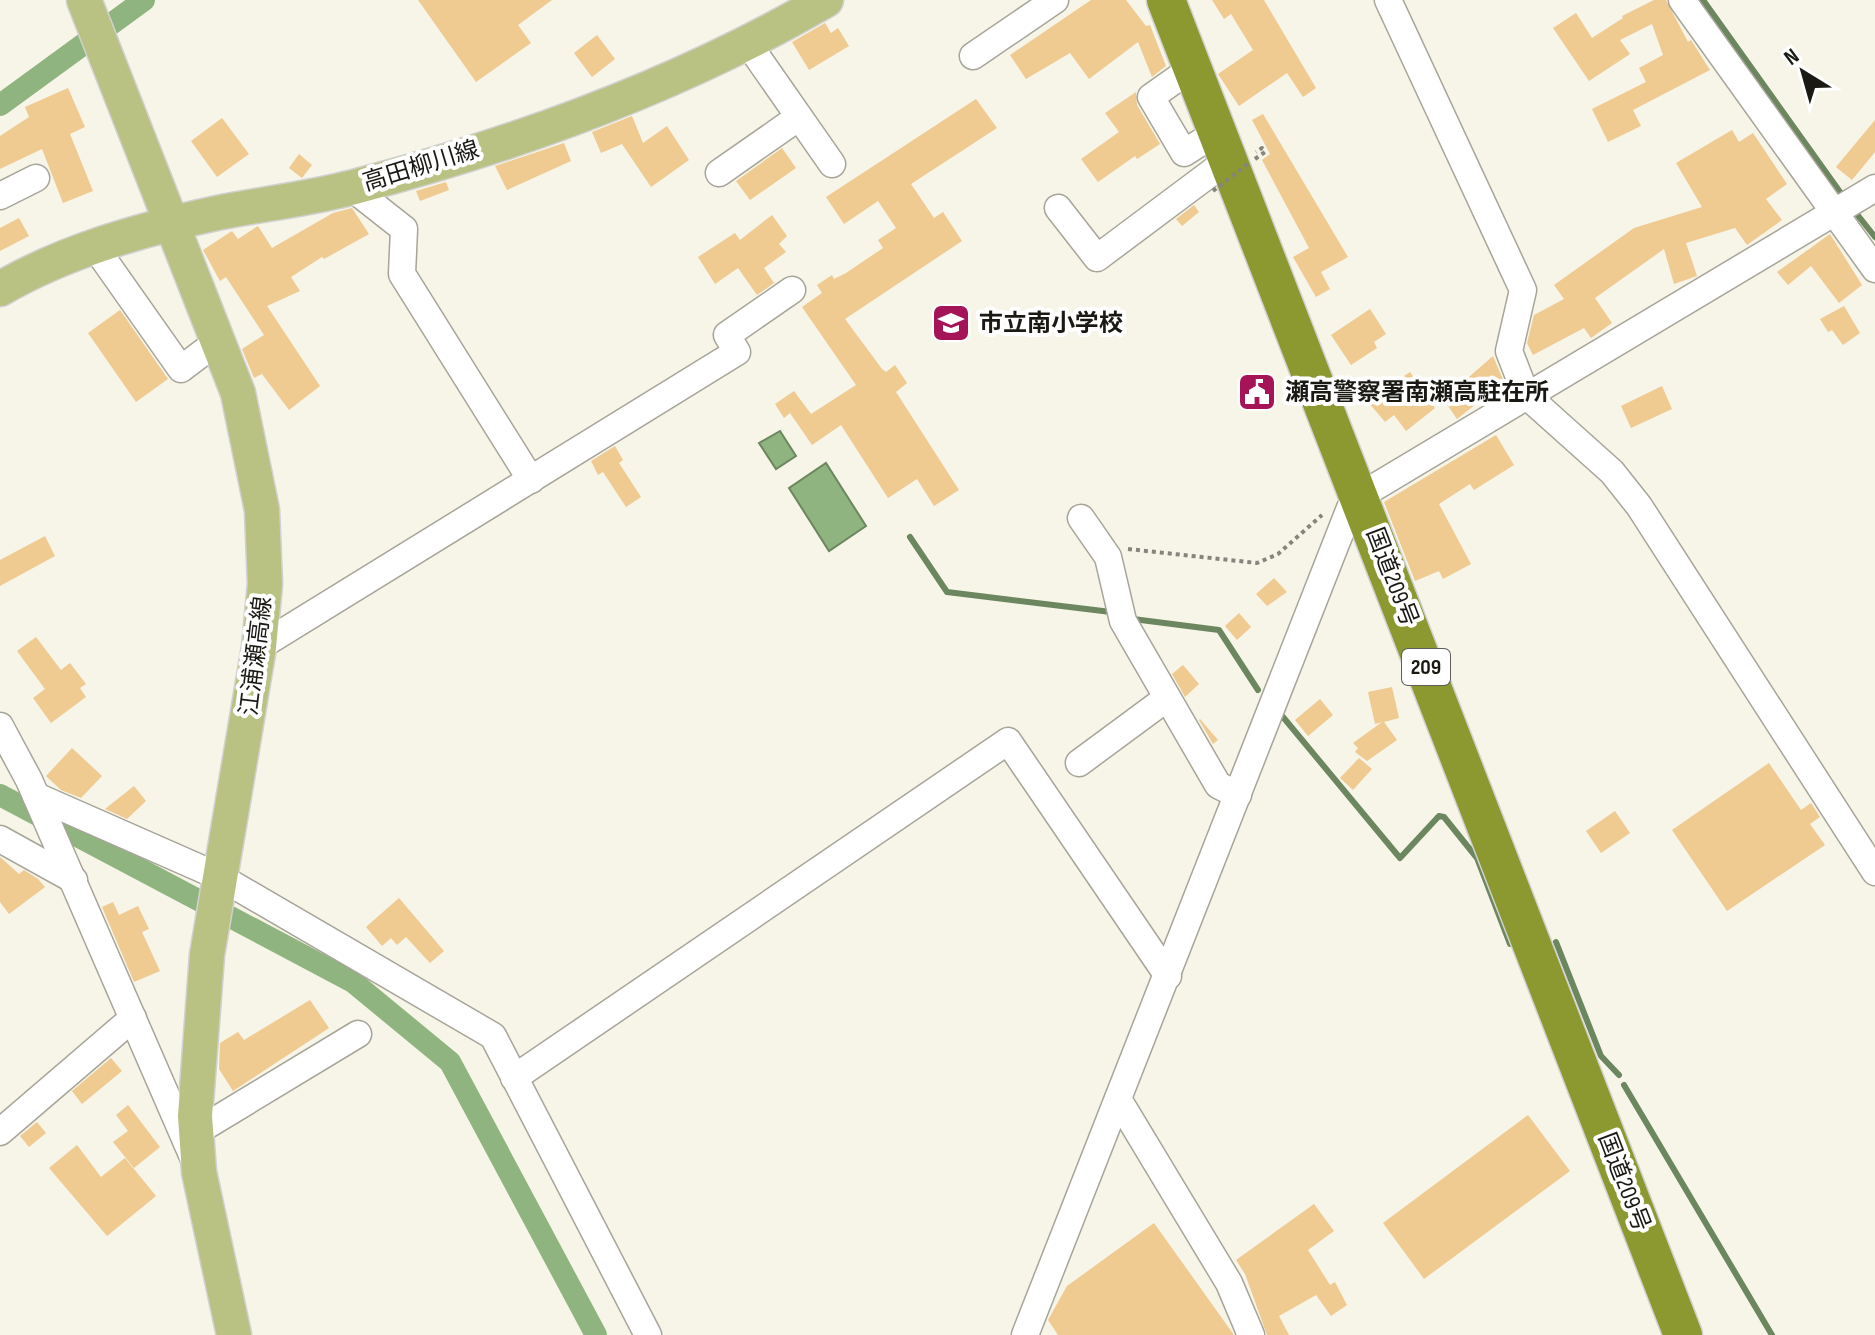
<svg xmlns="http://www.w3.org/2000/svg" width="1875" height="1335" viewBox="0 0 1875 1335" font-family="'Sofia Sans Condensed','Noto Sans JP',sans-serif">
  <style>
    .water { fill: #8fb47f; stroke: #6c865f; stroke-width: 2 }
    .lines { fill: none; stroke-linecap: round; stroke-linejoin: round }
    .stream { stroke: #6c865f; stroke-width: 6 }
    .canal { stroke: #8fb47f; stroke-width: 22 }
    .building { fill: #efca91 }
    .minor-casing { stroke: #a7a599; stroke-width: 29 }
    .major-casing { stroke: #d1d1d0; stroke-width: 37 }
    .highway-casing { stroke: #d1d1d0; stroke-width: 41 }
    .path { stroke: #86847c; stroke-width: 4; stroke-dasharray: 4 4; stroke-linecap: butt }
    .minor { stroke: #fff; stroke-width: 26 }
    .major { stroke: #b9c283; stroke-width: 34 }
    .highway { stroke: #8b9930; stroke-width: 38 }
    .path-bridge { stroke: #86847c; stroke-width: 4; stroke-dasharray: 4 4; stroke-linecap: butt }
    .labels { text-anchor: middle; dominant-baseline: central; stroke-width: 8; stroke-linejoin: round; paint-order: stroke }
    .shield { fill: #fff; stroke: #5f5e5a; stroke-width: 2 }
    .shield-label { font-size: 22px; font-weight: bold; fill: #1a1914 }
    .street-label { font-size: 24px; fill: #1a1914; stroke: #fff }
    .poi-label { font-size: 24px; font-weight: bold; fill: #1a1914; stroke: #fff; text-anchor: start }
  </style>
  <rect width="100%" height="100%" fill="#f7f4e8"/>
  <!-- water -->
  <g class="water">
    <polygon points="780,431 796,456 776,469 759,443"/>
    <polygon points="826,463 866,526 829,551 789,488"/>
  </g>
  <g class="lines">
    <!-- stream -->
    <g class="stream">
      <polyline points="1703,0 1845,199"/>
      <polyline points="1852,208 1875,237"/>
      <polyline points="910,537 947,592 1111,612"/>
      <polyline points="1133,619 1219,630 1258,690"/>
      <polyline points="1283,717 1400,858 1439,816 1444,817 1477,858 1510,944"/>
      <polyline points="1556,942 1601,1056 1619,1075"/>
      <polyline points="1624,1085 1772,1335"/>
    </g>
    <!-- canal -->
    <g class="canal">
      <polyline points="0,105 144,0"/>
      <polyline points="0,795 353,982 450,1062 596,1335"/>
    </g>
  </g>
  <!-- building -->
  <g class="building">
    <polygon points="418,0 552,0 518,25 531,43 476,82"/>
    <polygon points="1091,0 1126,0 1146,26 1150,25 1166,66 1152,77 1138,42 1089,79 1070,53 1026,79 1010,55"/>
    <polygon points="1212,0 1264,0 1316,88 1303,97 1287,73 1239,106 1218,74 1253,50 1231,14 1224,19"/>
    <polygon points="1654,0 1666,0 1688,42 1691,40 1710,70 1633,110 1641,126 1608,142 1592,109 1646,82 1639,68 1663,55 1652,24 1620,40 1630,54 1589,81 1553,28 1576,13 1592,38 1623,18 1622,16"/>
    <polygon points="825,23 831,33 838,28 849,46 809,70 792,42"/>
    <polygon points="597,35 615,59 592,77 574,53"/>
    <polygon points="68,88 85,127 70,134 93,191 63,203 42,149 0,169 0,136 29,117 25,107"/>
    <polygon points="1136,92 1137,105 1160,144 1137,159 1135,156 1098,182 1081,159 1119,132 1105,113"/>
    <polygon points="976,99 997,128 911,184 934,218 943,212 962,241 845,319 882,369 886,372 895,365 907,383 896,392 959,490 934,506 917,479 888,498 841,425 812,445 790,413 784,418 775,404 794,391 811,414 856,385 802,307 822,293 817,285 832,275 834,279 846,273 883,248 878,240 896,228 878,201 844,224 826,197"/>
    <polygon points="1263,114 1348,257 1321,272 1330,289 1316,297 1293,257 1309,248 1262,160 1270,154 1252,120"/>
    <polygon points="632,116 643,143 667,126 689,160 651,187 622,144 601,153 592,132"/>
    <polygon points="222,118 249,154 217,177 191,141"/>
    <polygon points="1875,120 1875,152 1852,180 1836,167"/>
    <polygon points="1732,130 1739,142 1753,133 1787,184 1766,199 1782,220 1747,245 1735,228 1686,243 1697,276 1674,284 1664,249 1595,298 1612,323 1591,338 1584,328 1533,355 1527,343 1534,315 1564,299 1554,285 1634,228 1702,207 1676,163"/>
    <polygon points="564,143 571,161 507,190 495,166"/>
    <polygon points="782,148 796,168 750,200 736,181"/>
    <polygon points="299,154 312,165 302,178 289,168"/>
    <polygon points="446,182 449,190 420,201 416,191"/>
    <polygon points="1194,205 1199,212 1182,226 1176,219"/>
    <polygon points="352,208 369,234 324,259 322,257 291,277 300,291 267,306 320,386 289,410 262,374 254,378 242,349 264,335 226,277 220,281 203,250 232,231 238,239 258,226 272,248 333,213"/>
    <polygon points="772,215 787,236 779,244 786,252 764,268 774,283 757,295 738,268 715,284 698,257 735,233 740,240"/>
    <polygon points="19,218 29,236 0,251 0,228"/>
    <polygon points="1830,234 1862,285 1839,303 1811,266 1788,285 1777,272"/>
    <polygon points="1844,306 1860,333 1843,345 1832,330 1828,332 1820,319"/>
    <polygon points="1370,309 1386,334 1374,342 1377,348 1351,365 1331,335"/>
    <polygon points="120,310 168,379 136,402 88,333"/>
    <polygon points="1493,356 1504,382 1457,419 1446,403 1467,388 1462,383"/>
    <polygon points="1410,372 1435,408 1406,431 1394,415 1385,422 1369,403 1377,394"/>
    <polygon points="1662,386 1672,409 1631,428 1621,406"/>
    <polygon points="1496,435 1514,465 1474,490 1470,484 1439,504 1471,564 1443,579 1439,571 1415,581 1384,502"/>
    <polygon points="615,446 623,460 619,463 641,497 626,507 603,472 598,475 591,461"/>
    <polygon points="45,536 55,556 0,586 0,560"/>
    <polygon points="1274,578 1287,592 1267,606 1256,594"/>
    <polygon points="1239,613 1251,627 1237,640 1225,626"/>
    <polygon points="36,637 61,670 70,663 86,684 80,688 86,697 51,723 33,698 45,689 17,651"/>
    <polygon points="1183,665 1199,684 1185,697 1172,674"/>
    <polygon points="1392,687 1399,718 1384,722 1397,740 1367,761 1355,752 1358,748 1353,743 1382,722 1375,724 1368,692"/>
    <polygon points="1320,699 1333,715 1308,736 1295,720"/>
    <polygon points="1200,719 1218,740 1213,744 1199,720"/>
    <polygon points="72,748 102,776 81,798 61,790 46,776"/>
    <polygon points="1359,758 1372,769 1353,790 1340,778"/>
    <polygon points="1769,763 1801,810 1811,803 1820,817 1810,824 1825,845 1727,911 1672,830"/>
    <polygon points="134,786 146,801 127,819 105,809"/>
    <polygon points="1615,811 1630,833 1601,853 1586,831"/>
    <polygon points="0,857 19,874 24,870 38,879 45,887 9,914 0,902"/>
    <polygon points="399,898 444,951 430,963 406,937 397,945 391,938 382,946 366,927"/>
    <polygon points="113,902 119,915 138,906 149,929 142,932 160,971 134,982 102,907"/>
    <polygon points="310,1000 329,1028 233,1091 219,1069 220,1043 238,1032 244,1040"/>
    <polygon points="111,1058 122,1071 82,1104 72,1091"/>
    <polygon points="128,1105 160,1147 134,1168 113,1142 128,1131 116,1115"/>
    <polygon points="1528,1115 1570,1171 1424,1279 1383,1223"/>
    <polygon points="37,1122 46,1133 29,1147 20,1136"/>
    <polygon points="77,1145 101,1177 125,1158 156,1196 107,1236 49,1168"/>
    <polygon points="1314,1204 1334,1231 1308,1250 1330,1285 1335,1282 1347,1305 1331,1316 1316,1295 1279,1316 1289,1335 1267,1335 1245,1274 1236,1260"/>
    <polygon points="1154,1223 1234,1335 1058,1335 1048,1320 1067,1286"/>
  </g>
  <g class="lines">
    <defs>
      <g id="minor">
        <polyline points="1388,0 1523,290 1509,351 1526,395 1612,472 1639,506 1875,872"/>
        <polyline points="1682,0 1875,269"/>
        <polyline points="749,45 832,164"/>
        <polyline points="973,56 1055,0"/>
        <polyline points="1192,68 1151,97 1184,153 1217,132"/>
        <polyline points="719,173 799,117"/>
        <polyline points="352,188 404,229 402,274 531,480"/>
        <polyline points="0,196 36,178"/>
        <polyline points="1058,208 1097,258 1228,160"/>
        <polyline points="95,247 181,369 218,341"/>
        <polyline points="1081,518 1108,557 1123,621 1218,785 1238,795"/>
        <polyline points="259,647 737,352 727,335 792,290"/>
        <polyline points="0,726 29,780 193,1157"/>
        <polyline points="1079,763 1167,698"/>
        <polyline points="36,796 220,877 493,1036 648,1335"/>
        <polyline points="0,839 74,880"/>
        <polyline points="514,1078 1008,741 1168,976"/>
        <polyline points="1118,1099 1229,1283 1251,1335"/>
        <polyline points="0,1132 133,1018"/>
        <polyline points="196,1132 358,1034"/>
        <polyline points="1025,1335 1350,508 1360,496 1875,188"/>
      </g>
      <g id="major">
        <polyline points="84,0 238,393 262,510 265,584 259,647 207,955 195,1116 199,1172 234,1335"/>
        <path d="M0 289C65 251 143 229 217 213 262 204 309 199 354 187 518 144 680 85 826 0"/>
      </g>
      <polyline id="highway" points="1166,0 1683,1335"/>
    </defs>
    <!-- minor casing -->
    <use href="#minor" class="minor-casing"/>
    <!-- major casing -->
    <use href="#major" class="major-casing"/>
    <!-- highway casing -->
    <use href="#highway" class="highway-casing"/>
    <!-- path -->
    <g class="path">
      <polyline points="1255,159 1265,152 1262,148 1256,152"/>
      <polyline points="1128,549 1257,563 1278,554 1322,515"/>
    </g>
    <!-- minor -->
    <use href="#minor" class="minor"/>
    <!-- major -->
    <use href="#major" class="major"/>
    <!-- highway -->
    <use href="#highway" class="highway"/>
    <!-- path-bridge -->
    <polyline class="path-bridge" points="1213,191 1250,162"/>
  </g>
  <!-- icons -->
  <defs>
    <symbol id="school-square" viewBox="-11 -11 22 22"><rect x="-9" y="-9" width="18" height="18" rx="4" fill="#a41457" stroke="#fff"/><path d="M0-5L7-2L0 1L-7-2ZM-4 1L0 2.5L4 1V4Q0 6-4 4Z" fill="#fff"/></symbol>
    <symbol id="civic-square" viewBox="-11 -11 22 22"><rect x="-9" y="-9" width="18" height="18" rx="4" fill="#a41457" stroke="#fff"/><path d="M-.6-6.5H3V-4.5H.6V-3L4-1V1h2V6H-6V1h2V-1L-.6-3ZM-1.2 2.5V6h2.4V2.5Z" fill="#fff"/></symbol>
  </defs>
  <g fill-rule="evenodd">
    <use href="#school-square" x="929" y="301" width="44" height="44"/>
    <use href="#civic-square" x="1235" y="370" width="44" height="44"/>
  </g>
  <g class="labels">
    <!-- shield labels -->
    <rect class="shield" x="1402" y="649" width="48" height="36" rx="6"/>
    <g class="shield-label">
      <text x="1426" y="667">209</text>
    </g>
    <!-- street labels -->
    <g class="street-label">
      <text transform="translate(421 166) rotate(-17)">高田柳川線</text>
      <text transform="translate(1392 577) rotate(69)">国道209号</text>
      <text transform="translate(256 656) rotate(-83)">江浦瀬高線</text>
      <text transform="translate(1624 1182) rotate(69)">国道209号</text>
    </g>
    <!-- poi labels -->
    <g class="poi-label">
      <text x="979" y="323">市立南小学校</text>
      <text x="1285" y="392">瀬高警察署南瀬高駐在所</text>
    </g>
  </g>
  <!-- north arrow -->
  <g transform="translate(1803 72) rotate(323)" stroke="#ffffff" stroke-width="6" paint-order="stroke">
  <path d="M0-6L14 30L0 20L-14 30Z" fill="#1a1914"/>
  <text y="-12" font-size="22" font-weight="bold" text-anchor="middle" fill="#1a1914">N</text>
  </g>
</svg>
